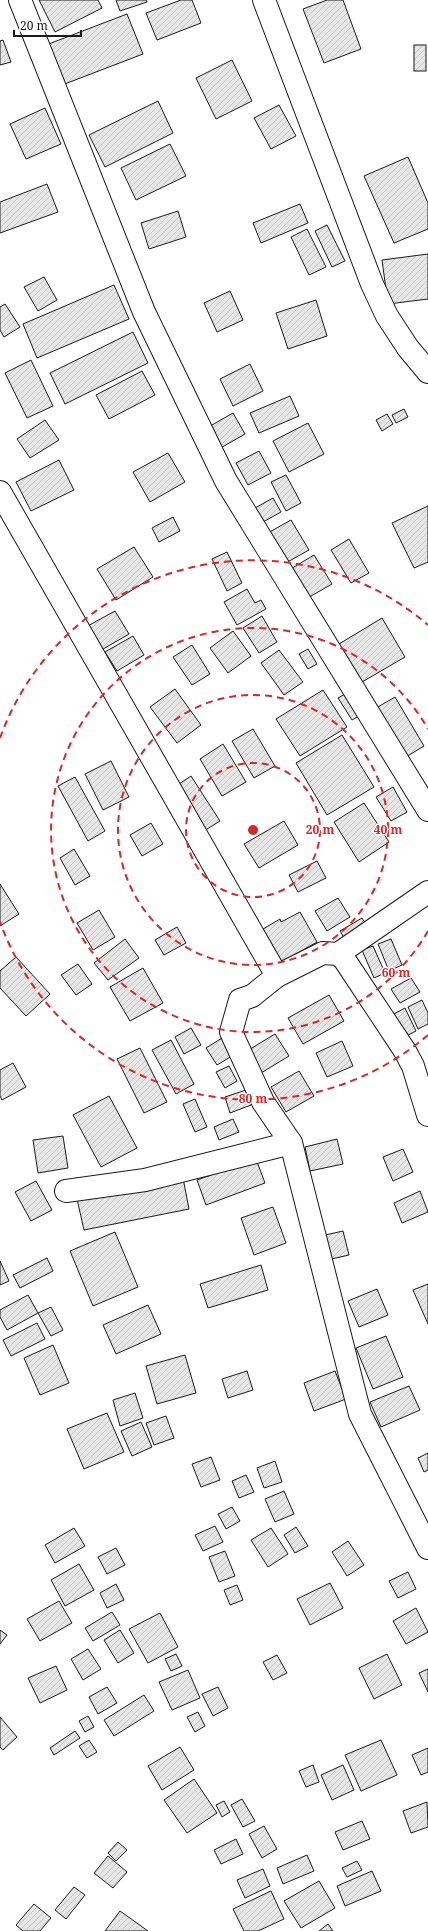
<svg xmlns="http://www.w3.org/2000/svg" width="428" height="1931" viewBox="0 0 428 1931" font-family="'Noto Serif',serif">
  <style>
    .building { fill: url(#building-hatch); stroke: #1a1a1a }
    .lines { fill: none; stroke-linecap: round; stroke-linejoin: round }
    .minor-casing { stroke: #1a1a1a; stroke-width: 24 }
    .minor { stroke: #fff; stroke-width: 22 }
    .ring { fill: none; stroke: #d62828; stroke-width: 2; stroke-dasharray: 7 5 }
    .centre { fill: #d62828; stroke: #fff; stroke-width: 2 }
    .ring-label { font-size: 12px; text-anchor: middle; font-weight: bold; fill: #d62828; stroke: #fff; stroke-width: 3; stroke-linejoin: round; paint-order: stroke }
  </style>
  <defs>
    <pattern id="building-hatch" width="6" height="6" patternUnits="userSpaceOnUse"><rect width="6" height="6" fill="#e6e6e6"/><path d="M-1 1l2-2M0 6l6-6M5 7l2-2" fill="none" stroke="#c5c5c5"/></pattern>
  </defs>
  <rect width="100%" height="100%" fill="#fff"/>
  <!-- building -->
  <g class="building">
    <polygon points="39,0 98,0 102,8 55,32"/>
    <polygon points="116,0 146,0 147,2 120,11"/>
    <polygon points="181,0 192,0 201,23 157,40 146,13"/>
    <polygon points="327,0 343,0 361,49 324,63 303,9"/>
    <polygon points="127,14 143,54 62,85 46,45"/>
    <polygon points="3,40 11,62 0,65 0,41"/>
    <rect x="414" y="45" width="12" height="26"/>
    <polygon points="232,60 252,101 216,119 196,78"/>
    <polygon points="158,101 173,133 105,167 89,135"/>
    <polygon points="279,105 296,136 271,149 254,118"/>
    <polygon points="45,108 61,144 26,159 10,124"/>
    <polygon points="170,144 186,176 136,200 121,168"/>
    <polygon points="408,157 428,203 428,229 394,243 364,176"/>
    <polygon points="47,184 58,212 0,233 0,202"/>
    <polygon points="300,204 308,223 261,243 253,223"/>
    <polygon points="178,211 186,237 149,249 141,223"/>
    <polygon points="327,225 345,261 332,267 315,231"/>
    <polygon points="307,229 326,267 309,275 291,237"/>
    <polygon points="428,254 428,299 388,304 382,260"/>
    <polygon points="44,277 57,300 38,311 24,287"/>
    <polygon points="114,285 129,319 37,358 23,324"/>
    <polygon points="230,291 243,320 217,332 204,303"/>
    <polygon points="316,300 327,336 288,349 276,313"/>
    <polygon points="5,304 20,327 4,337 0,330 0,307"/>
    <polygon points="133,332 148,363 65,404 50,373"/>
    <polygon points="31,360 53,406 27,418 5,373"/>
    <polygon points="250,364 263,391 233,406 220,379"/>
    <polygon points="142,371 155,395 109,419 96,395"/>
    <polygon points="290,396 299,416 259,433 250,413"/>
    <polygon points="404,409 408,417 396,423 392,415"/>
    <polygon points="233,413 245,434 217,450 205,429"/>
    <polygon points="387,414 393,424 382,431 376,420"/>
    <polygon points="45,420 59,440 30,458 17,439"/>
    <polygon points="308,423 324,454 289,472 273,441"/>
    <polygon points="259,451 271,473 248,485 236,463"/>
    <polygon points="168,453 185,482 150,502 133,472"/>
    <polygon points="59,460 74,490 31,511 16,482"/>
    <polygon points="286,475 301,503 286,511 271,482"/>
    <polygon points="273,498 281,512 263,522 255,508"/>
    <polygon points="428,506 428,562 414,568 392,523"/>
    <polygon points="173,517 180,531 159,542 152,528"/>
    <polygon points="291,520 309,550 284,564 266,534"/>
    <polygon points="349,539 369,573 351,583 331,550"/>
    <polygon points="134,547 153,577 116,600 97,569"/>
    <polygon points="227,552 242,583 227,591 212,559"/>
    <polygon points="314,555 332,584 306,599 289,570"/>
    <polygon points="247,589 255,603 261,600 266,609 237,625 224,602"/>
    <polygon points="115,611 129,634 98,652 84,628"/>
    <polygon points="262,616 277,642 259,653 243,628"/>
    <polygon points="382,618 405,657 362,682 339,644"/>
    <polygon points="233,631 251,656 228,673 210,648"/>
    <polygon points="133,636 144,655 117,671 105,652"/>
    <polygon points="192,645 210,674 192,685 173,657"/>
    <polygon points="308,649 317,664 308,669 299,654"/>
    <polygon points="279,650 303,682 284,695 261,663"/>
    <polygon points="175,689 201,725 177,743 150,707"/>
    <polygon points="323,690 347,727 300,756 276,719"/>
    <polygon points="350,691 364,713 352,720 338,698"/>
    <polygon points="395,697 424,746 401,760 371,711"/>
    <polygon points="253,729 275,766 254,778 232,741"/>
    <polygon points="342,735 374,787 327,815 296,763"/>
    <polygon points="223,744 246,782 222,796 200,759"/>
    <polygon points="111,761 129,797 103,810 85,774"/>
    <polygon points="191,776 220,821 204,831 176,786"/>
    <polygon points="75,777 105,831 88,841 58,786"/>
    <polygon points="393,787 407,812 391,821 376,797"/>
    <polygon points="364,803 389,842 359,862 334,822"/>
    <polygon points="284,821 298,845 259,868 244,844"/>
    <polygon points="151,823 163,844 142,856 130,835"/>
    <polygon points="74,849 90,876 75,885 60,858"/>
    <polygon points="317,861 326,878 298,892 289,875"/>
    <polygon points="0,884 19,914 0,926"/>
    <polygon points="338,898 350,917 327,931 315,911"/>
    <polygon points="99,910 115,937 93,950 77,923"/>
    <polygon points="300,912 317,942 282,962 263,929 280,919 281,922"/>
    <polygon points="362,918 369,929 347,943 340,931"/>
    <polygon points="177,927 186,943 164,955 155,940"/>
    <polygon points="125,939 139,958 108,980 94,963"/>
    <polygon points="391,939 402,965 389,971 378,944"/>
    <polygon points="373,946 385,973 374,978 362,950"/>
    <polygon points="16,957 50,994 26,1016 0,988 0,971"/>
    <polygon points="78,964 92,984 76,995 61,975"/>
    <polygon points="143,968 163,1003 130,1021 110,987"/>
    <polygon points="411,978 420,992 400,1003 391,989"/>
    <polygon points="329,995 344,1021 303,1044 288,1018"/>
    <polygon points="422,1000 428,1013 428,1024 418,1029 408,1007"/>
    <polygon points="405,1008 416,1031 402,1038 390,1016"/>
    <polygon points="191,1028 201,1045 184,1054 175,1037"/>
    <polygon points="275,1034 289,1056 261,1073 247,1051"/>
    <polygon points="222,1038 232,1056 217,1065 206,1048"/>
    <polygon points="171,1040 194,1084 176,1094 152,1050"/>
    <polygon points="342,1041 353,1066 327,1077 316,1053"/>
    <polygon points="140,1048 167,1102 144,1113 117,1059"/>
    <polygon points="13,1063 26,1087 2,1100 0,1096 0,1070"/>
    <polygon points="229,1066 237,1081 225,1088 216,1072"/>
    <polygon points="299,1071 314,1096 286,1112 271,1087"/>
    <polygon points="246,1090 251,1105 230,1113 225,1097"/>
    <polygon points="109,1096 137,1148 101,1167 73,1115"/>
    <polygon points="195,1099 207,1127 195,1132 183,1104"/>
    <polygon points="233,1119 239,1132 219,1140 214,1127"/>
    <polygon points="63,1136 68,1168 38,1173 33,1140"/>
    <polygon points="337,1139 343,1164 310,1171 305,1147"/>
    <polygon points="403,1149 413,1172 393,1181 383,1157"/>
    <polygon points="256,1159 265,1183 206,1205 197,1180"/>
    <polygon points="183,1178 189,1209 84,1230 77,1199"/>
    <polygon points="36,1181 52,1210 31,1221 15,1192"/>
    <polygon points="420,1191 428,1212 402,1223 394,1203"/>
    <polygon points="273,1207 286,1243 254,1255 241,1218"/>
    <polygon points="343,1231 349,1255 327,1260 321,1236"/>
    <polygon points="115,1232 138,1287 93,1306 70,1251"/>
    <polygon points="47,1258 53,1271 20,1288 13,1275"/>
    <polygon points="0,1261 9,1281 0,1285"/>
    <polygon points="261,1265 268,1290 208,1308 200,1284"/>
    <polygon points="428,1284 428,1324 413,1290"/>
    <polygon points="377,1289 388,1315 359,1327 348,1301"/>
    <polygon points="28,1295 38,1313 7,1330 0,1317 0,1310"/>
    <polygon points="148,1305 161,1334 116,1354 103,1325"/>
    <polygon points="51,1307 63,1330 51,1336 38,1313"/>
    <polygon points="37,1323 45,1339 11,1356 3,1340"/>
    <polygon points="386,1336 403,1377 373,1389 356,1348"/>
    <polygon points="53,1345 69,1383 40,1395 24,1358"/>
    <polygon points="185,1355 196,1393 157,1404 146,1366"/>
    <polygon points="247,1371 253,1390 228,1398 222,1379"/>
    <polygon points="335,1371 346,1399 314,1411 304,1383"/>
    <polygon points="409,1386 420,1410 381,1427 370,1402"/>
    <polygon points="135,1393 143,1418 120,1426 113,1400"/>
    <polygon points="107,1413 124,1452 84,1469 67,1429"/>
    <polygon points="166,1416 174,1438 154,1445 146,1423"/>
    <polygon points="141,1422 152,1447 132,1456 121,1431"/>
    <polygon points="428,1453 428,1470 424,1472 418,1458"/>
    <polygon points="211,1457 220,1480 201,1487 192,1464"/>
    <polygon points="275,1461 282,1482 264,1488 257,1468"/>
    <polygon points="246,1475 254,1492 239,1498 232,1481"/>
    <polygon points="284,1491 294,1514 275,1522 265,1499"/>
    <polygon points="232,1507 240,1521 226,1529 218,1514"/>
    <polygon points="215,1526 223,1542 203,1551 195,1535"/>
    <polygon points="296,1527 308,1546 295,1553 284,1535"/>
    <polygon points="74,1528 85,1546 55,1563 45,1545"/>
    <polygon points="271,1528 288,1554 268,1567 251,1540"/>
    <polygon points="348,1541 364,1565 347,1576 332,1552"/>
    <polygon points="116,1548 125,1565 107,1574 98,1557"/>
    <polygon points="225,1551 235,1576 219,1582 209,1557"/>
    <polygon points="79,1564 94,1590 65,1606 51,1580"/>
    <polygon points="408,1572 416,1589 398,1598 389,1581"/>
    <polygon points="330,1583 343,1608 310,1625 297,1599"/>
    <polygon points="116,1584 124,1600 107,1608 100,1593"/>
    <polygon points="237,1585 243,1600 230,1605 224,1590"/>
    <polygon points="59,1601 72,1623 40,1641 27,1619"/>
    <polygon points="416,1608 428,1632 406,1644 393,1621"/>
    <polygon points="112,1612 120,1625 93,1641 85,1628"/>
    <polygon points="160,1613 178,1647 148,1663 129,1629"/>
    <polygon points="0,1630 7,1635 0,1644"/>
    <polygon points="120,1630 134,1653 118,1663 104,1640"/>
    <polygon points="88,1649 101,1669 83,1680 71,1659"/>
    <polygon points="176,1654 182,1666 171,1671 165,1659"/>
    <polygon points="387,1654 402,1685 374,1699 359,1668"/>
    <polygon points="277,1655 287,1673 273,1680 263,1662"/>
    <polygon points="56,1666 67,1690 40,1703 28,1678"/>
    <polygon points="428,1669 428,1692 419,1673"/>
    <polygon points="188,1670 200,1698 172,1710 159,1682"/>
    <polygon points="107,1687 117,1703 98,1714 89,1697"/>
    <polygon points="218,1687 228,1708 213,1716 202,1694"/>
    <polygon points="144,1695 154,1711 114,1736 104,1720"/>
    <polygon points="198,1712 205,1726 195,1732 187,1717"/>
    <polygon points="88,1716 94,1727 85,1732 79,1721"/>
    <polygon points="0,1717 17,1737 3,1750 0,1747"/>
    <polygon points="75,1731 80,1738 54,1755 50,1748"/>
    <polygon points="89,1740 97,1752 87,1758 79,1746"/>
    <polygon points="381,1740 397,1775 361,1791 345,1755"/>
    <polygon points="180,1747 194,1770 162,1790 148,1766"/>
    <polygon points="428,1748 428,1772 421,1775 412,1755"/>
    <polygon points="313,1765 319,1782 306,1787 299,1771"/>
    <polygon points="343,1765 354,1790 332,1800 321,1775"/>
    <polygon points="194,1779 217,1813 187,1833 164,1800"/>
    <polygon points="242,1799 255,1821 243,1827 231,1805"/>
    <polygon points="224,1801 230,1812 222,1817 216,1805"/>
    <polygon points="427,1802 428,1827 411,1833 403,1811"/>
    <polygon points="362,1821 370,1839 343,1850 335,1832"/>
    <polygon points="264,1826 277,1849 262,1858 249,1834"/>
    <polygon points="236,1839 243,1854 221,1864 214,1850"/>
    <polygon points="118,1842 127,1850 116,1861 108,1853"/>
    <polygon points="307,1855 314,1871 283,1884 277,1868"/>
    <polygon points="108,1856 127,1872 113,1888 94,1873"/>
    <polygon points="357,1861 362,1870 347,1877 342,1868"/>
    <polygon points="263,1869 270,1886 245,1898 237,1880"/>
    <polygon points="372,1871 381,1891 345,1906 337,1886"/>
    <polygon points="319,1881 335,1908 301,1928 284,1901"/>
    <polygon points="74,1887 85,1895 66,1919 55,1910"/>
    <polygon points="271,1891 284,1919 258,1931 244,1931 233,1909"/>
    <polygon points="34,1904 51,1918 40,1931 23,1931 16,1925"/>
    <polygon points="120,1911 148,1931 105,1931"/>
    <polygon points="328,1924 333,1931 319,1931"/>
  </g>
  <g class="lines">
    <defs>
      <g id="minor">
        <polyline points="20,0 144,312 226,481 428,810"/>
        <polyline points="264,0 372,284 387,316 408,348 428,372"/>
        <polyline points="0,492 277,976 252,996 240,1000 231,1032 263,1102 291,1143 360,1414 428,1548"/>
        <polyline points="338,954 428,892"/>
        <polyline points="277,976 323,953 338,954 344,959 405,1051 413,1066 428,1115"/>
        <polyline points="66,1191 145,1180 291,1143"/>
      </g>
    </defs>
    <!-- minor casing -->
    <use href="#minor" class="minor-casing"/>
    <!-- minor -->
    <use href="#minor" class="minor"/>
  </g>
  <!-- distance rings -->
  <g class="ring">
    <circle cx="253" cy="830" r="67"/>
    <circle cx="253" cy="830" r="135"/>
    <path d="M428 931A202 202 0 1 1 428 729"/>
    <path d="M428 1035A269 269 0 0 1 0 922M0 738A269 269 0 0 1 428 625"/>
  </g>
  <circle cx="253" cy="830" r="6" class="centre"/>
  <g class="ring-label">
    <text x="320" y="834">20 m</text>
    <text x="388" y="834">40 m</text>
    <text x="396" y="977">60 m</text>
    <text x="253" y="1103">80 m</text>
  </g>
  <!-- scale -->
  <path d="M14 30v6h67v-6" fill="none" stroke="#1a1a1a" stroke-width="2"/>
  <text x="20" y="30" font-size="12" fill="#1a1a1a" stroke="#ffffff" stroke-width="3" paint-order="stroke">20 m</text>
</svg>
